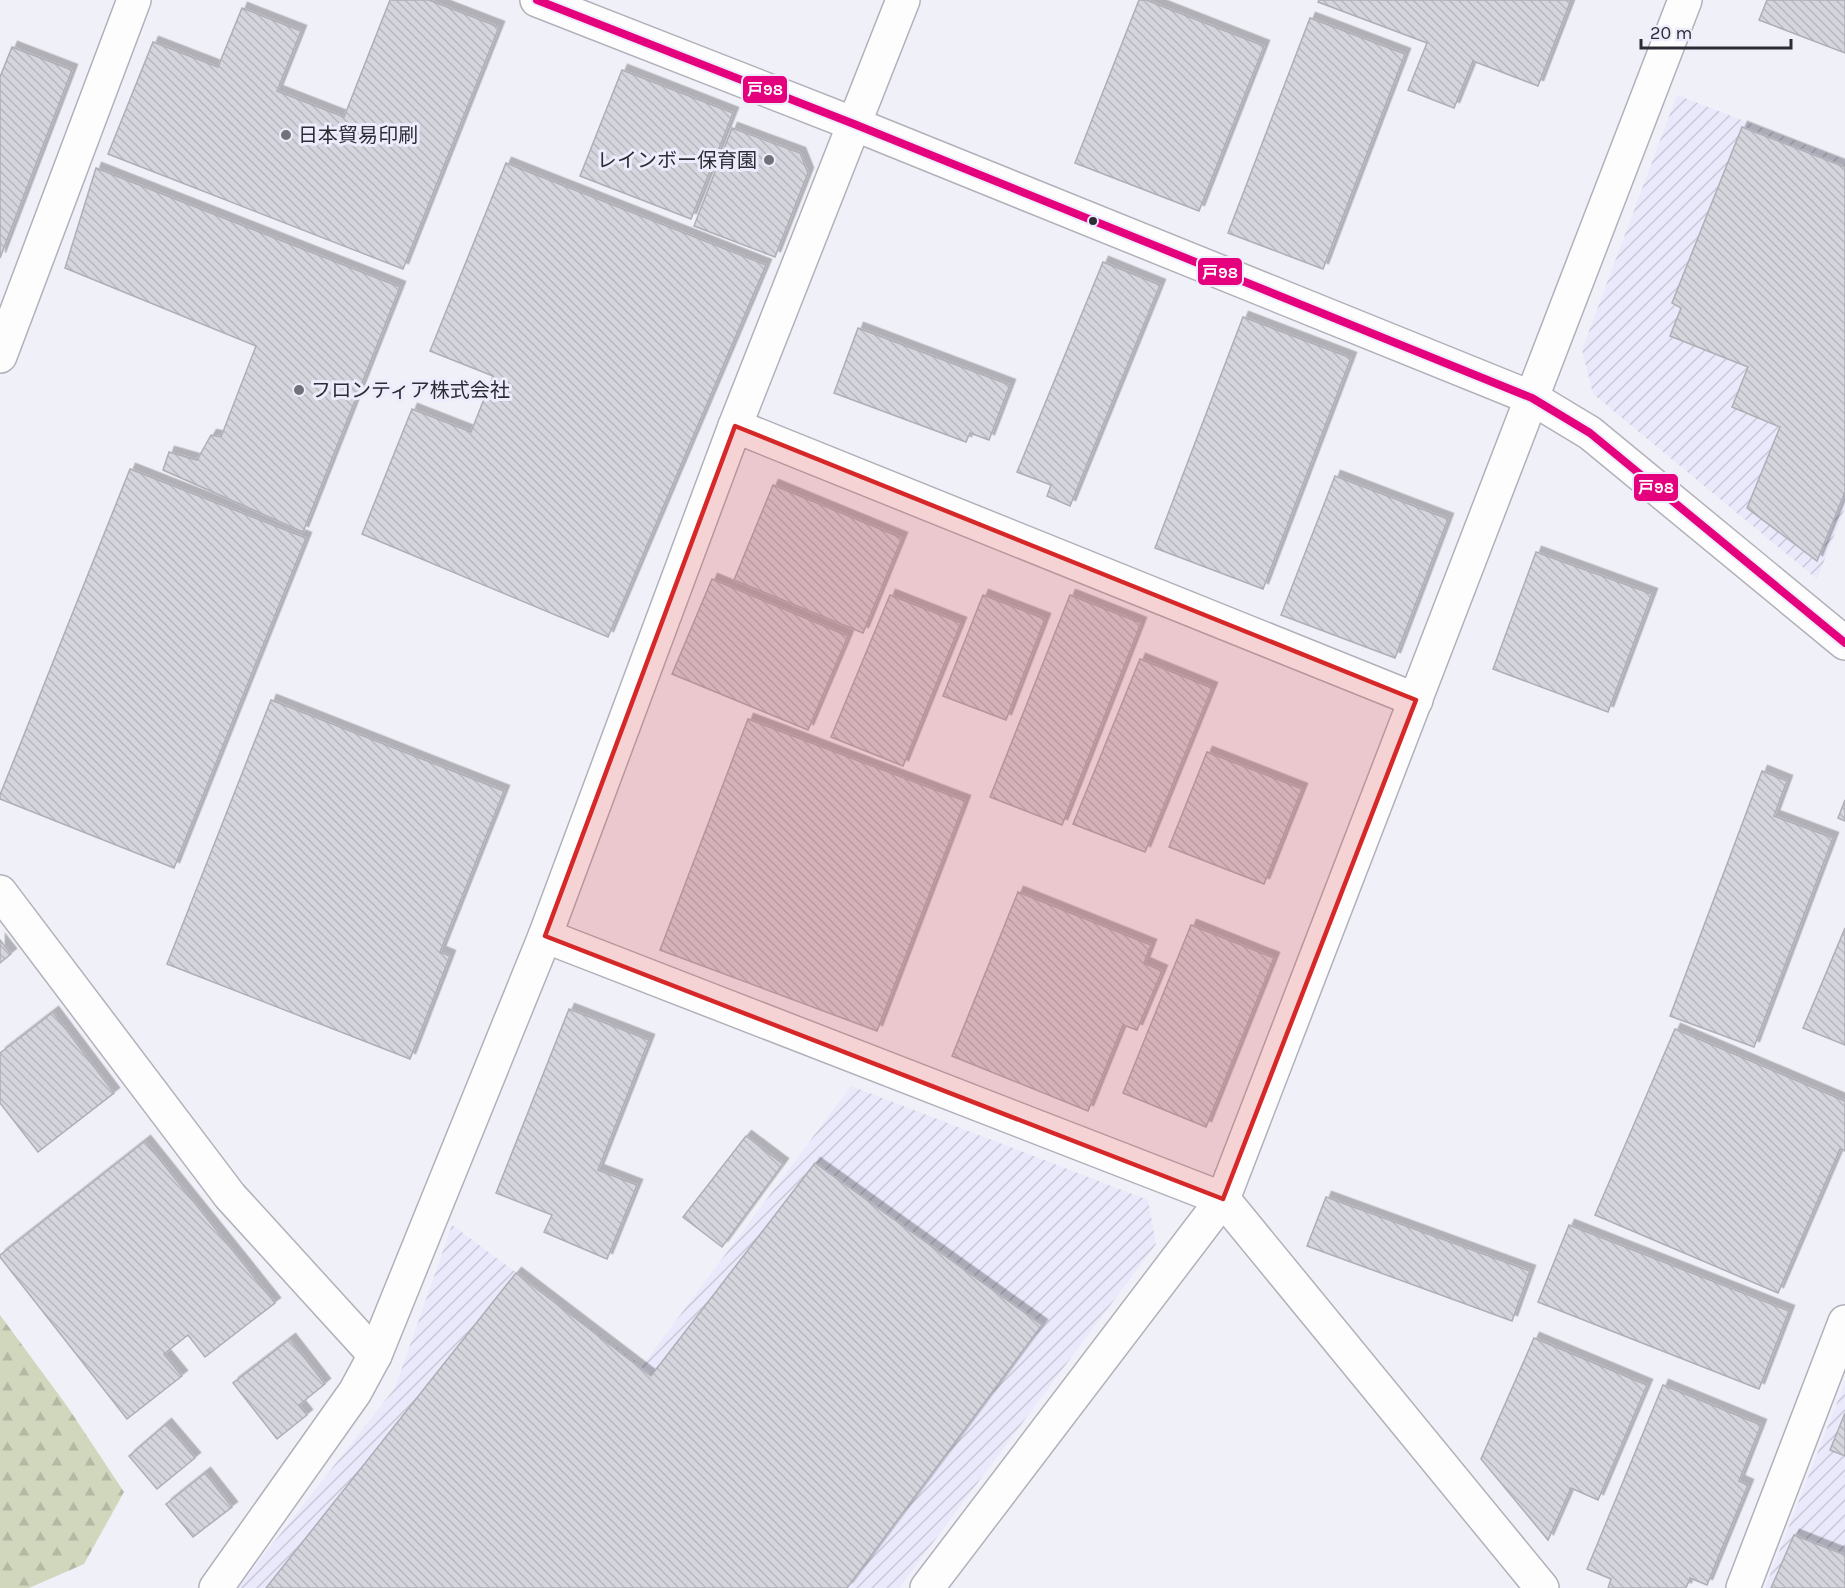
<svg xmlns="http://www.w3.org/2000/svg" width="1845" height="1588" viewBox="0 0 1845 1588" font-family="Karla,'Noto Sans JP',sans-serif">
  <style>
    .industrial { fill: url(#industrial-furrows) }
    .forest { fill: url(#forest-firs) }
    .building { fill: url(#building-back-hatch); stroke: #afaeb7; stroke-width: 1.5; filter: url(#shadow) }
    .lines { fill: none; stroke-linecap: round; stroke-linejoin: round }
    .minor-casing { stroke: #b2b1ba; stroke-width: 36 }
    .minor { stroke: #fdfdfe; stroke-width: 33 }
    .bus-1-casing { stroke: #edecfc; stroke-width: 12 }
    .bus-1 { stroke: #e5007d; stroke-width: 8 }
    .marked { fill: #d62828; fill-opacity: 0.2; stroke: #d62828; stroke-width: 4.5; stroke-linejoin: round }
    .poi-dot { fill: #717179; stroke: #edecfc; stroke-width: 2 }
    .bus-dot { fill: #2c2c35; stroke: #edecfc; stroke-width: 2 }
    .labels { text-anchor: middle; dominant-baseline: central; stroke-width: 6; stroke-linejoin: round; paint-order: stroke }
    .poi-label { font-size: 20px; fill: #2c2c35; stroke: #edecfc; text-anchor: start }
    .line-badge { stroke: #edecfc; stroke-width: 2 }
    .badge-label { font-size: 16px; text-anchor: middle; font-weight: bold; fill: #fff }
  </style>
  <defs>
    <pattern id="industrial-furrows" width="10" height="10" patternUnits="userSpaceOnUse" patternTransform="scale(1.5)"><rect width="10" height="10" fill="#e9e9fb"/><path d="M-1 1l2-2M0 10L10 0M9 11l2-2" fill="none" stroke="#c8c8d8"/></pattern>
    <pattern id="forest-firs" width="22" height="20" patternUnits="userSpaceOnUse" patternTransform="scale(1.5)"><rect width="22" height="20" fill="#d1d7bd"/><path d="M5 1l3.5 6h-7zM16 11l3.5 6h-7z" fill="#b4b9a3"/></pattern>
    <pattern id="building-back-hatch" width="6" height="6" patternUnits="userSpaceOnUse" patternTransform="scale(1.5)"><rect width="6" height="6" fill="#d5d5de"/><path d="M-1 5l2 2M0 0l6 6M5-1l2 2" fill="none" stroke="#b7b7bf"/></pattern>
    <filter id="shadow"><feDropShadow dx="5.5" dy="-5.5" stdDeviation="0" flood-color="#0004"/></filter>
  </defs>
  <rect width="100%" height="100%" fill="#f0f0f8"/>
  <!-- industrial -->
  <g class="industrial">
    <polygon points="1677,95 1845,160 1845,508 1817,579 1593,394 1582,350"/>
    <polygon points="851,1086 1148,1200 1156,1244 899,1588 238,1588 395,1388 452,1225 642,1366"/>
    <polygon points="1845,1382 1845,1588 1765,1588 1817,1454"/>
  </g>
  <!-- forest -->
  <polygon class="forest" points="0,1315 67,1406 124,1492 84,1564 29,1588 0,1588"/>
  <!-- building -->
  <g class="building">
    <polygon points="390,0 429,0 499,27 403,269 108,154 153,42 218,67 242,8 301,31 277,91 344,117"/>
    <polygon points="1139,0 1146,0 1264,46 1199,211 1075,163"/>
    <polygon points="1319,0 1571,0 1538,86 1473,61 1454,108 1408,90 1427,43 1318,2"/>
    <polygon points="1767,0 1845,0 1845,53 1759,20"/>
    <polygon points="1310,18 1405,54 1323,269 1228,233"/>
    <polygon points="12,47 72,70 0,258 0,77"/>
    <polygon points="622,70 733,113 691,219 580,176"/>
    <polygon points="1742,127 1845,167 1845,492 1817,561 1747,508 1780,427 1732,407 1748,367 1670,336 1681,308 1672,303"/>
    <polygon points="732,128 800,153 808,173 775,257 694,226"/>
    <polygon points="506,163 766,265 608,637 362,534 412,409 471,432 493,376 430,351"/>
    <polygon points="96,168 400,287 303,532 163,470 169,452 197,460 211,435 221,437 256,346 65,268"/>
    <polygon points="1103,262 1160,285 1070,506 1047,496 1051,485 1017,472"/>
    <polygon points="1243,317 1351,358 1263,589 1155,548"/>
    <polygon points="858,328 1010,385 989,440 970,433 966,442 834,393"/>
    <polygon points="130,469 306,538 174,868 0,799 0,795"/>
    <polygon points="1335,476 1448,519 1395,658 1281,615"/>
    <polygon points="773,485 902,538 863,633 734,580"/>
    <polygon points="1536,552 1652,594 1608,712 1493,669"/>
    <polygon points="712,579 848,636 808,730 672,674"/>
    <polygon points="890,595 961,623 903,766 831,737"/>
    <polygon points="983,595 1045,619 1006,720 943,696"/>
    <polygon points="1070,595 1141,623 1062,825 990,797"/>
    <polygon points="1140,659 1212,688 1145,852 1073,824"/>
    <polygon points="271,700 504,791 440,952 450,956 410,1059 167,964"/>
    <polygon points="748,719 965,801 877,1031 660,950"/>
    <polygon points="1207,752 1302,789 1264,884 1169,847"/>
    <polygon points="1762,771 1787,781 1774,816 1833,838 1754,1047 1670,1016"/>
    <polygon points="1845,800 1845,821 1838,818"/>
    <polygon points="1018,892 1151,945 1144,963 1162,971 1137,1030 1123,1025 1088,1111 952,1056"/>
    <polygon points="1191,925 1274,958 1206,1127 1123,1093"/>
    <polygon points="1845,928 1845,1045 1803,1028"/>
    <polygon points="0,940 11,954 0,963"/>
    <polygon points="569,1009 649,1040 598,1170 637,1185 607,1259 544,1232 552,1215 496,1193"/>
    <polygon points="53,1012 114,1093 38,1152 0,1103 0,1053"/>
    <polygon points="1675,1029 1845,1101 1845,1151 1840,1149 1778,1293 1595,1215"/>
    <polygon points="746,1136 783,1164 722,1247 683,1217"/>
    <polygon points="145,1141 275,1303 205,1357 188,1335 164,1354 182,1376 127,1419 0,1257 0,1255"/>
    <polygon points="815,1163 1042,1325 847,1588 266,1588 516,1273 651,1376"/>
    <polygon points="1326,1197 1530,1271 1512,1321 1307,1246"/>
    <polygon points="1569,1225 1789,1311 1759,1389 1538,1302"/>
    <polygon points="1534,1338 1647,1385 1598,1500 1571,1488 1548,1540 1481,1459"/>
    <polygon points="290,1339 325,1384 299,1405 307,1415 277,1439 233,1383"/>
    <polygon points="1663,1385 1761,1425 1739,1481 1748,1485 1707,1585 1690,1578 1686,1588 1608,1588 1611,1579 1587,1569"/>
    <polygon points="1845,1413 1845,1456 1830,1450"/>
    <polygon points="166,1424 195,1458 157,1489 129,1456"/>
    <polygon points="205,1473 232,1507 193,1537 166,1504"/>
    <polygon points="1794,1535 1845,1555 1845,1588 1771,1588"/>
  </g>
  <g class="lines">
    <defs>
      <g id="minor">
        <polyline points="537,0 854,124 1532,398 1590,433 1845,643"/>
        <polyline points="0,356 134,0"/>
        <polyline points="735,426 1416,700"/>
        <polyline points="0,892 230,1196 375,1355"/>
        <polyline points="545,936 1223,1199 1542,1588"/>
        <polyline points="216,1588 355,1392 375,1355 545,936 735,426 903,0"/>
        <polyline points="927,1588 1223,1199 1685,0"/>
        <polyline points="1743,1588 1845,1322"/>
      </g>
    </defs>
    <!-- minor casing -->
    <use href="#minor" class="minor-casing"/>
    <!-- minor -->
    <use href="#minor" class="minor"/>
    <defs>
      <polyline id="bus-1" points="537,0 854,124 1532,398 1590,433 1845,643"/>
    </defs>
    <!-- bus-1 casing -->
    <use href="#bus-1" class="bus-1-casing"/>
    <!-- bus-1 -->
    <use href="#bus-1" class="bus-1"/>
  </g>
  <!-- marked area -->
  <path class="marked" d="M735 426 1416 700 1223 1199 545 936Z"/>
  <!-- markers -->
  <g class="poi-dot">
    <circle cx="286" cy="135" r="6"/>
    <circle cx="769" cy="160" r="6"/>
    <circle cx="299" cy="390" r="6"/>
  </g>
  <circle class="bus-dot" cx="1093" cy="221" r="5"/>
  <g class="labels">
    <!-- poi labels -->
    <g class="poi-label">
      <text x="298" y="135">日本貿易印刷</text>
      <text x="757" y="160" text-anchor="end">レインボー保育園</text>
      <text x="311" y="390">フロンティア株式会社</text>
    </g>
  </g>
  <g class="line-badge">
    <rect x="742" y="75" width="46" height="29" rx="6" fill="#e5007d"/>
    <rect x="1197" y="257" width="46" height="29" rx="6" fill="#e5007d"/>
    <rect x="1633" y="473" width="46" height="29" rx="6" fill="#e5007d"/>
  </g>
  <g class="badge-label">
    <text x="765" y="95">戸98</text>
    <text x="1220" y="278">戸98</text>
    <text x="1656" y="493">戸98</text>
  </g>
  <!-- scale -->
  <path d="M1641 39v9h150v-9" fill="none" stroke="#2c2c35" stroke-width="3"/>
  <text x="1650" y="39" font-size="18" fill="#2c2c35" stroke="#edecfc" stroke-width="4.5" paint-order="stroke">20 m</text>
</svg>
